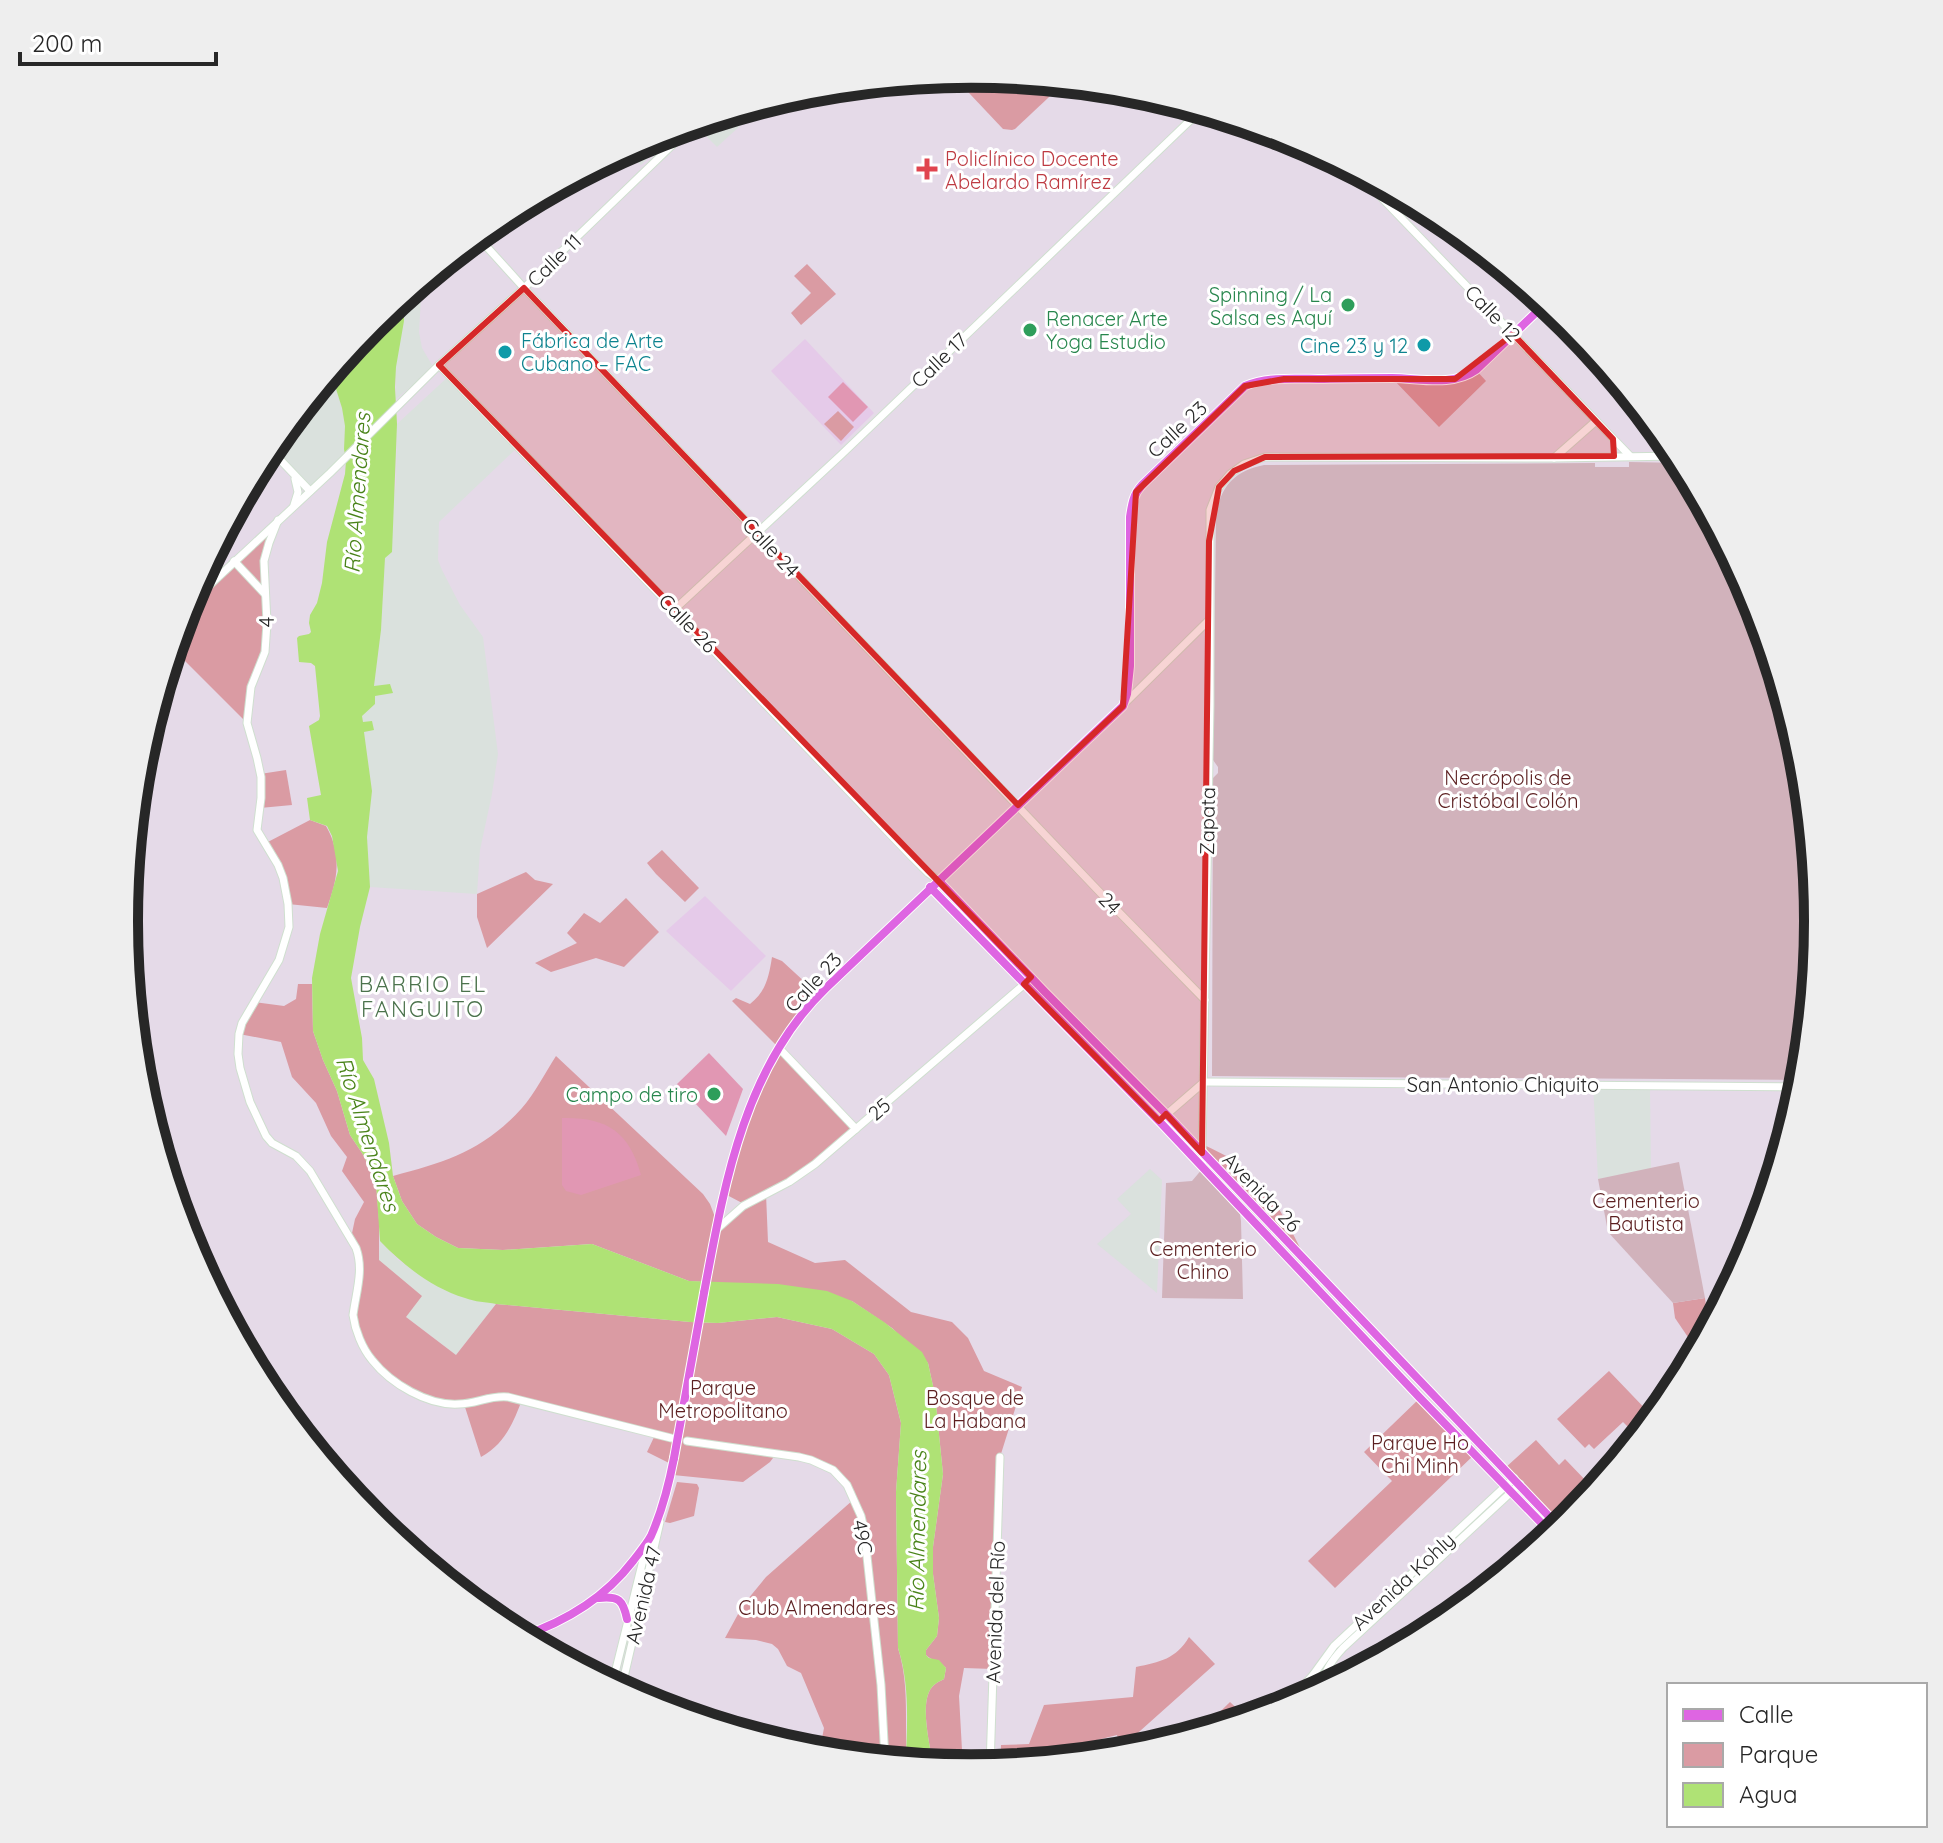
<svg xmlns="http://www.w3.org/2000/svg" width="1943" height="1843" viewBox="0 0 1943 1843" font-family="Quicksand,sans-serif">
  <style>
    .industrial { fill: #dae1dd }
    .education { fill: #e5cae9 }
    .medical { fill: #dbd7ef }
    .green { fill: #da9ba3 }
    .cemetery { fill: #d1b2bb }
    .pitch { fill: #e197b3 }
    .water { fill: #afe275 }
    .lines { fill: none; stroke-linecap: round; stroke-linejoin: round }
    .tertiary-casing { stroke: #cfdfcf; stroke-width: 9 }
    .secondary-casing { stroke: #cfdfcf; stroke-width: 9 }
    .primary-casing { stroke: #fff; stroke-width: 10 }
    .tertiary { stroke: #fff; stroke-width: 7 }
    .secondary { stroke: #fff; stroke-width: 7 }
    .primary { stroke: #de65e2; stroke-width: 8 }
    .primary-bridge-casing { stroke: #fff; stroke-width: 10; stroke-linecap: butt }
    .primary-bridge { stroke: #de65e2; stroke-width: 8 }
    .marked { fill: #d62828; fill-opacity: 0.2; stroke: #d62828; stroke-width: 6; stroke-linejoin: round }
    .health-dot { fill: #e0444e; stroke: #fff; stroke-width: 3 }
    .leisure-dot { fill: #2e9e5b; stroke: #fff; stroke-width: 3 }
    .culture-dot { fill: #0f9aa8; stroke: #fff; stroke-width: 3 }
    .labels { text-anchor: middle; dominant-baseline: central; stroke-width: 6; stroke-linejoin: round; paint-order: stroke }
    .health-label { font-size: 20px; fill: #be3a42; stroke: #fff; text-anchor: start }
    .street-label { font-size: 20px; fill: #272727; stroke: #fff }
    .leisure-label { font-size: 20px; fill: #27864d; stroke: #fff; text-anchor: end }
    .culture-label { font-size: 20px; fill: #0d838f; stroke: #fff; text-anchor: start }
    .park-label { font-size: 20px; fill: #5c1f20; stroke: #fff }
    .water-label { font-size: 22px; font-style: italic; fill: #498319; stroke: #fff }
    .neighbourhood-label { font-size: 22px; letter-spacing: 2px; fill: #4c734d; stroke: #fff }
    .rim { fill: none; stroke: #272727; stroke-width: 10 }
  </style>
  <rect width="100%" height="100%" fill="#e5dae8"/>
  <!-- industrial -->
  <g class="industrial">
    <polygon points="765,103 717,147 698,128 706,121"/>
    <polygon points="677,129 641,165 626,150 648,138"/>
    <polygon points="422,282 419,332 422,348 432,365 415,383 396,399 396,367 404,296"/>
    <polygon points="331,373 342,408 345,426 344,449 346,461 310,491 269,448"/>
    <polygon points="450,375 518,447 439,522 438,560 442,570 460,605 483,637 498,754 492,794 480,850 477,894 370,887 367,837 372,791 364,732 374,729 363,722 362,716 375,704 375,696 383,695 374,687 381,630 385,558 396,484 397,424"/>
    <polygon points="1593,1085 1650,1085 1651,1169 1598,1179"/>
    <polygon points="1150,1169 1162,1180 1157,1293 1097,1244 1131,1214 1117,1199"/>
    <polygon points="380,1241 398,1260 432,1283 465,1298 496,1304 456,1355 406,1317 379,1260"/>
  </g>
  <!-- education -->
  <g class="education">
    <polygon points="805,339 874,413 841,445 771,371"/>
    <polygon points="705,896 766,956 731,991 666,931"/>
  </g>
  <!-- medical -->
  <polygon class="medical" points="218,1283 245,1339 241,1344 211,1287"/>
  <!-- green -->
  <g class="green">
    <polygon points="972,74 1064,83 1015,129 1012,130 1003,129 953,76"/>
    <polygon points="807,264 836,294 801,325 791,313 811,293 794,276"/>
    <polygon points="1476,370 1486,381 1439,427 1392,378 1455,379"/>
    <polygon points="838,411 854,427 841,441 824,424"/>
    <polygon points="278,520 264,561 265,652 251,687 247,723 173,649 186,607"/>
    <polygon points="286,770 292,805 260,808 260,774"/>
    <path d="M310 820 326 826C342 854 338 879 327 908L288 904 283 878 264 844Z"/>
    <polygon points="662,850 699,888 685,902 656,874 647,863"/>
    <polygon points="526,872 535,880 553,884 487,948 477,917 477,894"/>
    <polygon points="626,898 659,932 624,967 596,958 551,972 535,963 577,943 567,933 584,913 600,923"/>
    <path d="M772 957 782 961 819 995 779 1048 856 1129 815 1164 766 1194 768 1242 815 1263 845 1260 911 1312 952 1322 968 1338 984 1371 1022 1387 1000 1457 993 1669 964 1668 959 1696 963 1768 933 1765C930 1746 921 1709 929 1692 932 1685 938 1682 944 1679L946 1668C937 1659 932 1661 926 1655V1650L937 1636 939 1618 933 1574V1547L943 1474 935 1395 928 1363 892 1328 852 1301 721 1283 689 1281 592 1244 503 1250 458 1248 436 1237 417 1224 402 1201 393 1176C446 1162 483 1151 522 1108 535 1093 545 1073 556 1056L703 1194 710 1204 718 1225 744 1204 725 1194 736 1146 779 1048 732 1001 736 998 750 1004C766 992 769 976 772 957Z"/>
    <path d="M298 984H312L313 1031 323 1060 337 1091 350 1135 364 1156 376 1184 379 1220V1260L422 1296 406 1317 456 1355 496 1304 690 1322 718 1323 777 1317 832 1329 874 1354 889 1375 901 1423 896 1492 898 1648C910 1686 904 1724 907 1763L819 1754 824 1728 801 1673 787 1666 778 1649 772 1644 756 1640 725 1638 743 1605 766 1577 853 1500 841 1477 811 1460 776 1454 770 1462 743 1482 673 1475 675 1466 647 1452 655 1435 522 1400C513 1423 505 1444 481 1457L464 1404H459L418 1394 372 1360 354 1322 360 1270 351 1238 355 1219 364 1202 342 1171 347 1157 331 1136 316 1103 292 1077 281 1042 239 1034 254 1002 284 1006 296 999Z"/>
    <path d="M1202 1144C1214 1150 1229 1156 1240 1165 1272 1189 1290 1227 1307 1262L1202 1153Z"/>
    <polygon points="1705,1298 1709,1331 1698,1352 1675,1318 1673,1303"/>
    <polygon points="1609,1371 1655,1419 1639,1438 1623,1422 1594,1449 1589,1444 1585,1448 1557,1419"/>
    <polygon points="1420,1398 1475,1454 1335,1588 1308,1561 1392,1481 1364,1452"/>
    <polygon points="1536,1440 1559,1465 1565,1459 1590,1485 1553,1519 1505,1468"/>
    <polygon points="677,1482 697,1484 699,1488 694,1516 670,1523 665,1522"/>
    <path d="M1189 1637 1215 1664 1121 1748 1117 1735 1041 1754 1037 1763 1000 1766 1001 1745 1029 1744 1044 1705 1133 1697 1136 1667C1160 1662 1176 1659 1189 1637Z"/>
    <polygon points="1230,1702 1248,1719 1196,1735"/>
  </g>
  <!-- cemetery -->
  <g class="cemetery">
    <path d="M1629 462 1683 463 1755 598 1803 757 1819 922 1803 1080 1212 1076 1213 778 1218 773V767L1213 760 1216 512C1223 484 1235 471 1264 465L1595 463V467H1629Z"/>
    <polygon points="1679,1162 1705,1298 1673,1303 1608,1232 1598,1179"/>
    <polygon points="1203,1168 1239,1207 1241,1221 1243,1299 1162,1298 1166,1183 1192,1181"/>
  </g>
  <!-- pitch -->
  <g class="pitch">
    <polygon points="843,382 868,407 853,422 828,397"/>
    <polygon points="709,1053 743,1089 726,1136 677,1084"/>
    <path d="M562 1118C606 1117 629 1131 641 1175L581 1195 566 1191 562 1185Z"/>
  </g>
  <!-- water -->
  <path class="water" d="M404 296V321L396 367 395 387 397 424 392 552 385 558 381 630 374 686 390 684 393 693 375 696V704L362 716 363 722 372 721 374 730 364 732 372 791 367 837 370 887 360 927 351 978 362 1038 363 1060 374 1079 389 1143 393 1176 402 1201 417 1224 436 1237 458 1248 503 1250 592 1244 689 1281 778 1284 827 1291 852 1301 884 1322 922 1352 928 1363 935 1395 943 1474 933 1547V1574L939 1618 937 1636 926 1650V1655L929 1658 939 1660 946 1668 944 1679C938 1682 932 1685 929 1692 921 1709 930 1746 933 1765L907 1763 906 1760C907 1723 910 1685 898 1648L896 1492 901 1423 889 1375 874 1354 832 1329 777 1317 718 1323 690 1322 496 1304C486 1302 475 1302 465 1298 432 1288 403 1265 380 1241L376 1184 364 1156 350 1135 337 1091 323 1060 313 1031 312 978 320 934 338 871 332 836 327 826 310 820 307 798 321 795 309 726 319 720 320 716 315 666 311 663 299 662 297 638 299 636 309 634 311 632 309 623 310 615 317 603 322 583 327 542 345 474 346 461 344 449 345 426 342 408 331 373 373 322Z"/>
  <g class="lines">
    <defs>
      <g id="tertiary">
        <polyline points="477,236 524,288 1111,904 1205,1000"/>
        <polyline points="439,365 910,855 928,873 938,880"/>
        <polyline points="269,448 310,491"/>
        <polyline points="1554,458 1596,421"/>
        <polyline points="294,505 298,492 295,479"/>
        <path d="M278 520 269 543 264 561 267 623 265 652 251 687 247 723 257 758 261 777V798L257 830 278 865 283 878 288 904 289 927 279 960 242 1023 239 1034 238 1054 240 1068 250 1102 266 1136 272 1143 296 1156 310 1171 356 1248C364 1270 356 1292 353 1315 355 1330 362 1348 372 1360 391 1384 428 1406 459 1404 476 1404 490 1395 508 1397L671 1438"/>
        <polyline points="234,561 265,594"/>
        <polyline points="186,607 330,473 439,365 524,288 694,124"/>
        <polyline points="675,609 841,455 1201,110"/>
        <polyline points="779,1048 856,1129"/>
        <polyline points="687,1441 799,1457 811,1460 833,1470 847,1485 861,1516 864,1529 881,1685 885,1760"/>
        <path d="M1321 1691C1323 1673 1331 1661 1343 1648L1520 1484"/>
        <polyline points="1311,1696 1313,1675 1334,1646 1514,1478"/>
        <polyline points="1283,1708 1313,1675"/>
        <polyline points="990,1767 1000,1457"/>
      </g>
      <g id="secondary">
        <polyline points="1355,170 1630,456"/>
        <polyline points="1124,704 1209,620"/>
        <polyline points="1204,1082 1803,1087"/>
        <polyline points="1159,1121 1204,1082"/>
        <polyline points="1203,1168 1202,1153 1210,704 1210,510 1219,487 1230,474 1244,464 1265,457 1554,458 1679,456"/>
        <polyline points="717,1229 743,1206 789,1182 815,1164 1027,982"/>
        <polyline points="612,1685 647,1544"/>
        <polyline points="621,1690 660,1522"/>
      </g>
      <g id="primary">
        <polyline points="938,880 1045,992 1166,1114 1561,1529"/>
        <polyline points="930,887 1159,1121 1420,1398 1553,1535"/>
        <path d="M704 1293C724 1186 744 1067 826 988L1123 706 1127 694 1130 666V517C1132 504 1133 495 1142 485L1245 386C1269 376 1298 379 1324 379 1347 378 1369 378 1392 378 1419 378 1452 387 1476 370L1547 302"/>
        <path d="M599 1598C619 1596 623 1600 627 1619"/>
        <path d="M520 1637C565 1622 604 1599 633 1561 639 1553 646 1545 651 1536 662 1511 669 1484 674 1458"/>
      </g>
    </defs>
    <!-- tertiary casing -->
    <use href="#tertiary" class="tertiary-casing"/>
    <!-- secondary casing -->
    <use href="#secondary" class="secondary-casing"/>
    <!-- primary casing -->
    <use href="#primary" class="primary-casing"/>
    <!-- tertiary -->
    <use href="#tertiary" class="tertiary"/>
    <!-- secondary -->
    <use href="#secondary" class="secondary"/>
    <!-- primary -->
    <use href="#primary" class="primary"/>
    <defs>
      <polyline id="primary-bridge" points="674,1458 704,1293"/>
    </defs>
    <!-- primary-bridge casing -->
    <use href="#primary-bridge" class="primary-bridge-casing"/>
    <!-- primary-bridge -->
    <use href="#primary-bridge" class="primary-bridge"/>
  </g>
  <!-- marked area -->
  <path class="marked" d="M524 288 1018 805 1123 706 1136 492 1245 386 1284 379H1455L1513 334 1613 439 1614 456 1265 457 1234 471 1219 487 1209 541 1202 1153 1166 1114 1159 1121 1024 984 1031 977 439 365Z"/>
  <!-- markers -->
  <path class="health-dot" d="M923 157h8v8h8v8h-8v8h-8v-8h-8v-8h8z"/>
  <g class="leisure-dot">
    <circle cx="1348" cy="305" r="8"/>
    <circle cx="1030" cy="330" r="8"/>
    <circle cx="714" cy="1094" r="8"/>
  </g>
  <g class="culture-dot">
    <circle cx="1424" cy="345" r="8"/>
    <circle cx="505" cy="352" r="8"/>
  </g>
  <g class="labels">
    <!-- health labels -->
    <g class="health-label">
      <text x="945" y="158">Policlínico Docente<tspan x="945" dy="23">Abelardo Ramírez</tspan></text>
    </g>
    <!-- street labels -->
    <g class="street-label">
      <text transform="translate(554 260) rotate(-44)">Calle 11</text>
      <text transform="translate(1493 313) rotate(46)">Calle 12</text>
      <text transform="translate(939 360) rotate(-44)">Calle 17</text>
      <text transform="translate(1177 429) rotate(-43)">Calle 23</text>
      <text transform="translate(771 547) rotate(47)">Calle 24</text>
      <text transform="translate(266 622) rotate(-90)">4</text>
      <text transform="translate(688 623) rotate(46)">Calle 26</text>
      <text transform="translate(1207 821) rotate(-89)">Zapata</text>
      <text transform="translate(1110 903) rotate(46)">24</text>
      <text transform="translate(813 982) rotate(-47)">Calle 23</text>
      <text x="1503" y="1084">San Antonio Chiquito</text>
      <text transform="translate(879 1109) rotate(-41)">25</text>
      <text transform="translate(1262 1192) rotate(46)">Avenida 26</text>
      <text transform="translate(863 1537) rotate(79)">49C</text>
      <text transform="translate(1403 1581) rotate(-43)">Avenida Kohly</text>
      <text transform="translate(643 1595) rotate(-77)">Avenida 47</text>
      <text transform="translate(995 1612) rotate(-88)">Avenida del Río</text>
    </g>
    <!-- leisure labels -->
    <g class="leisure-label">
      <text x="1332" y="294">Spinning / La<tspan x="1332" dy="23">Salsa es Aquí</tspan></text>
      <text x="1046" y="318" text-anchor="start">Renacer Arte<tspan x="1046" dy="23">Yoga Estudio</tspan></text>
      <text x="698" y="1094">Campo de tiro</text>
    </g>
    <!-- culture labels -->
    <g class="culture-label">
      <text x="521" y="340">Fábrica de Arte<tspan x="521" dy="23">Cubano – FAC</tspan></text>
      <text x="1408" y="345" text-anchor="end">Cine 23 y 12</text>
    </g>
    <!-- park labels -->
    <g class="park-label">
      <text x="1508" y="777">Necrópolis de<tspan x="1508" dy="23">Cristóbal Colón</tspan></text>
      <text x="1646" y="1200">Cementerio<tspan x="1646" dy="23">Bautista</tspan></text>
      <text x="1203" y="1248">Cementerio<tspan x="1203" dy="23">Chino</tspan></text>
      <text x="723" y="1387">Parque<tspan x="723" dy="23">Metropolitano</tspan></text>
      <text x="975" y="1397">Bosque de<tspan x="975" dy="23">La Habana</tspan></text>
      <text x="1420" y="1442">Parque Ho<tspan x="1420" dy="23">Chi Minh</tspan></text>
      <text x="817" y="1607">Club Almendares</text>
    </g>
    <!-- water labels -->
    <g class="water-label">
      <text transform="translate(357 493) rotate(-86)">Río Almendares</text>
      <text transform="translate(368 1134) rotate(72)">Río Almendares</text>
      <text transform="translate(917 1531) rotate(-89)">Río Almendares</text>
    </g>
    <!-- neighbourhood labels -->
    <g class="neighbourhood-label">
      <text x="423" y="984">BARRIO EL<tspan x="423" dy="25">FANGUITO</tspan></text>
    </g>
  </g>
  <!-- crop -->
  <path d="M0 0H1943V1843H0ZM138 921a833 833 0 1 1 1666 0a833 833 0 1 1-1666 0Z" fill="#eee" fill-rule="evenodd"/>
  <path class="rim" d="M138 921a833 833 0 1 1 1666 0a833 833 0 1 1-1666 0Z"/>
  <!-- legend -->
  <rect x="1667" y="1683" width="260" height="144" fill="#ffffff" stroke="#a9a9a9" stroke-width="2"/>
  <rect x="1683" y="1709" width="40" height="12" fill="#de65e2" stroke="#a9a9a9" stroke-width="2"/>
  <text x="1739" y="1723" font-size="24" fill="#272727">Calle</text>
  <rect x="1683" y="1743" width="40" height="24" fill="#da9ba3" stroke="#a9a9a9" stroke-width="2"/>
  <text x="1739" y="1763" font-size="24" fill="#272727">Parque</text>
  <rect x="1683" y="1783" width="40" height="24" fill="#afe275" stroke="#a9a9a9" stroke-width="2"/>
  <text x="1739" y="1803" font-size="24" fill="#272727">Agua</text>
  <!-- scale -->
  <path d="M20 52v12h196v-12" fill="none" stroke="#272727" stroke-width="4"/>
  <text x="32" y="52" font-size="24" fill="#272727" stroke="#ffffff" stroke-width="6" paint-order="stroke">200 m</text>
</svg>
